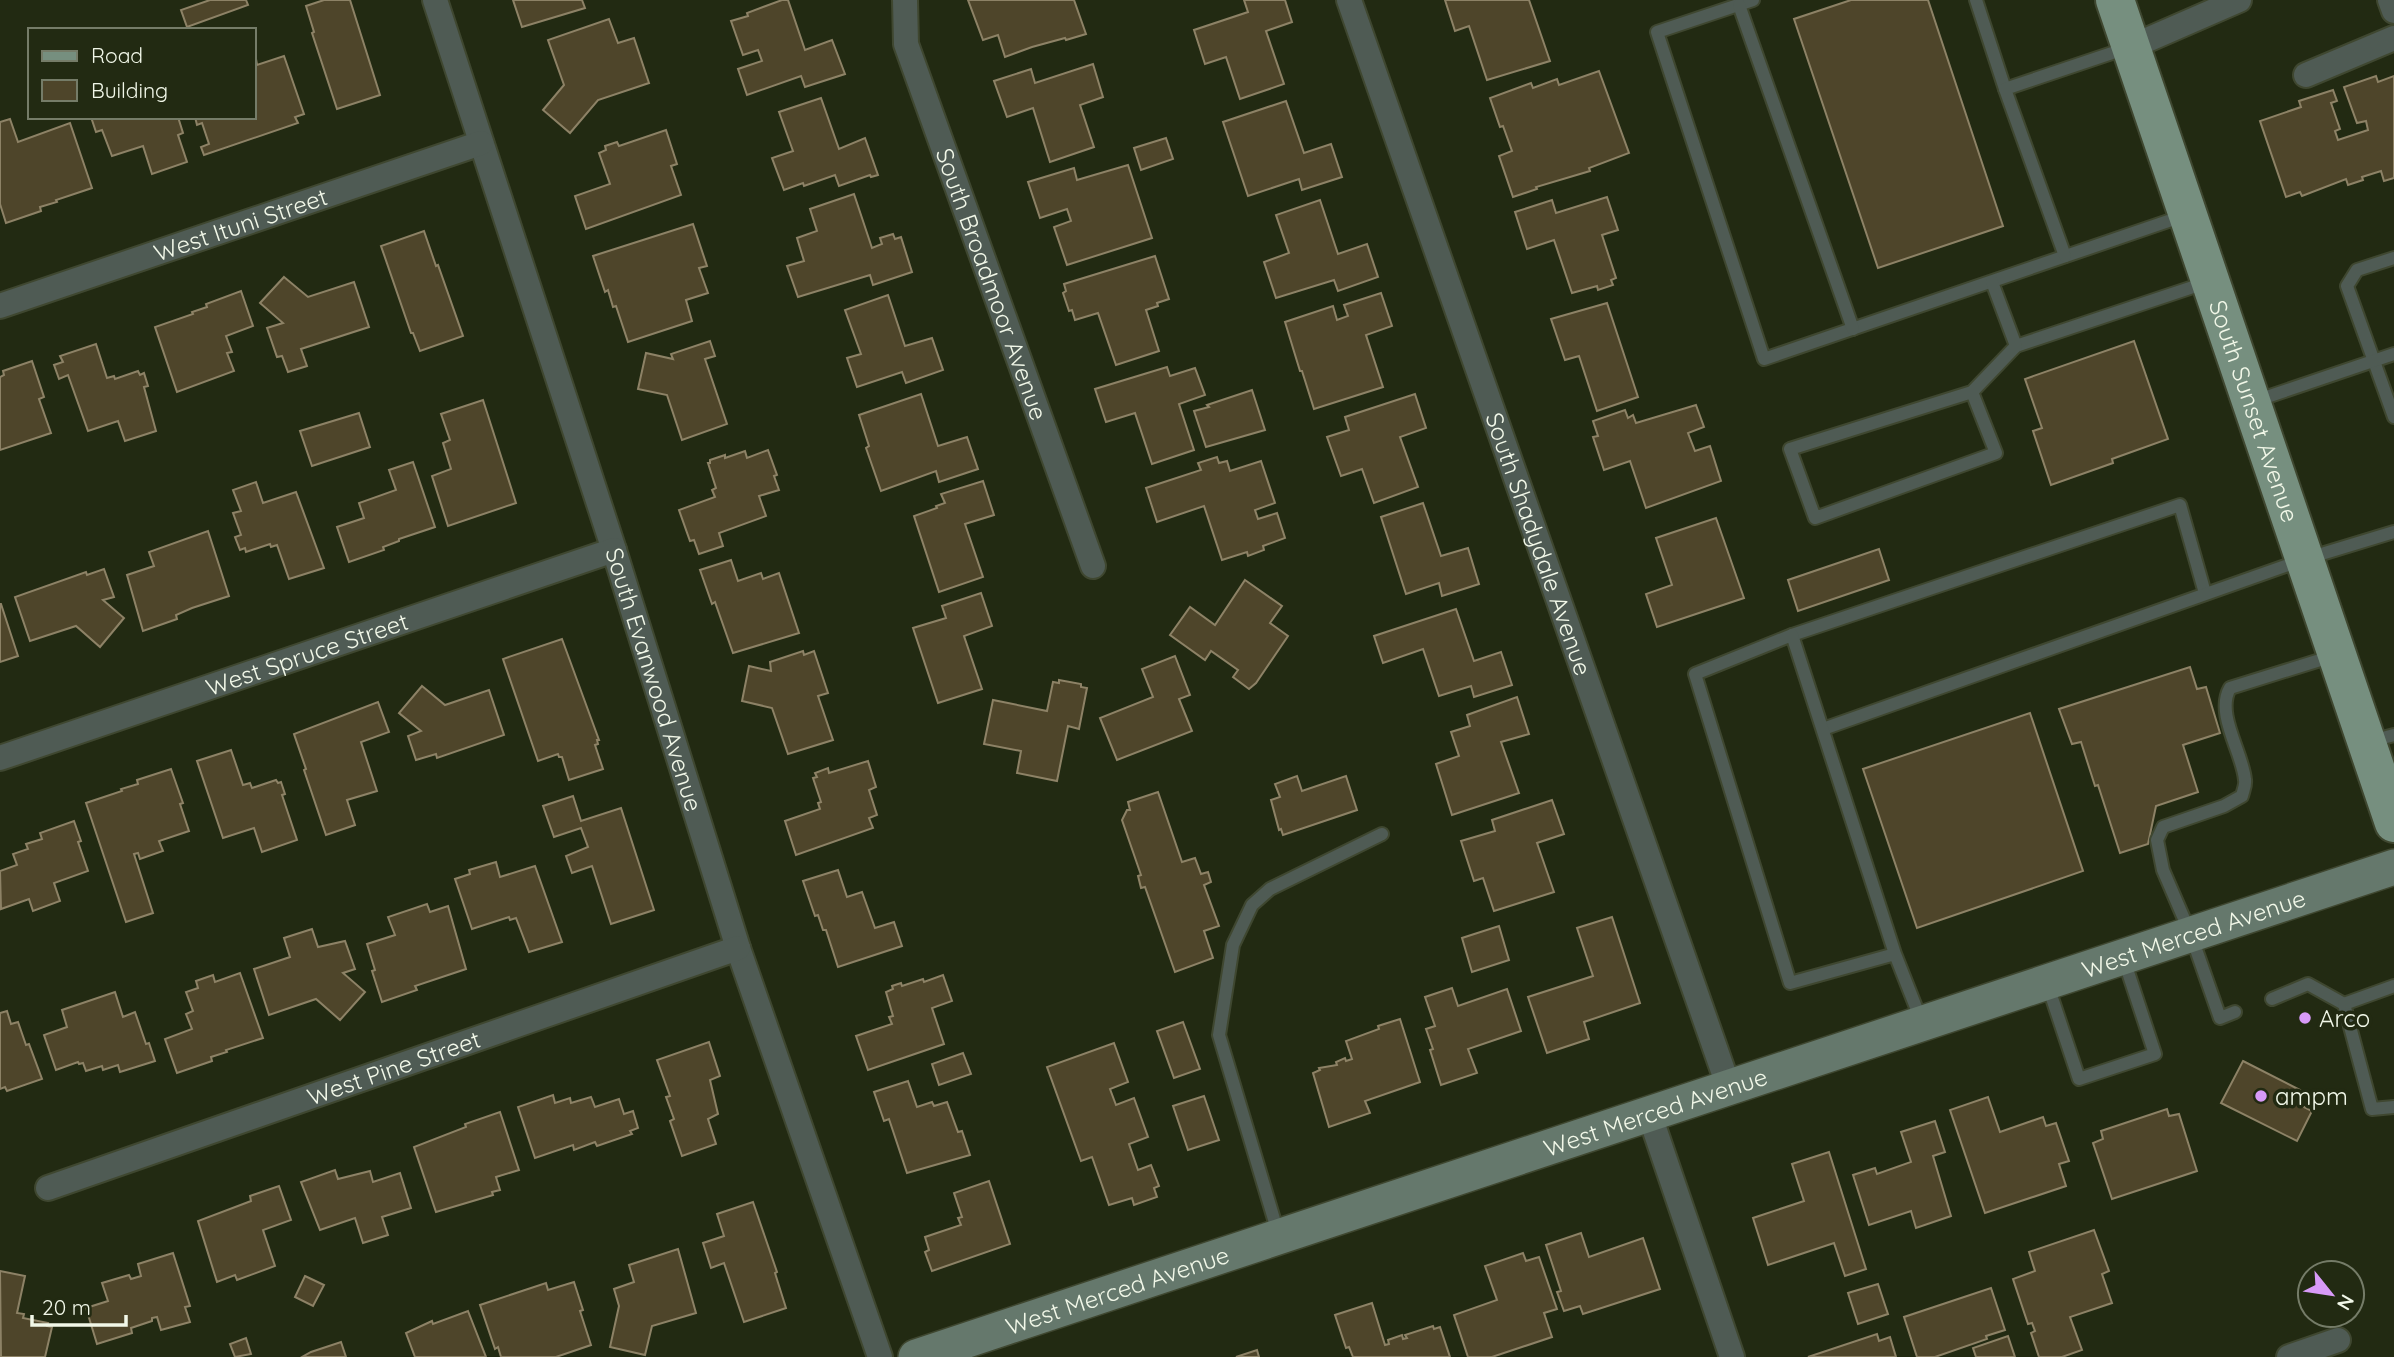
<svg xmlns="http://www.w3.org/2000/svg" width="2394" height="1357" viewBox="0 0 2394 1357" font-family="Quicksand,sans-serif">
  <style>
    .building { fill: #4e452a; stroke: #8d8266; stroke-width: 2 }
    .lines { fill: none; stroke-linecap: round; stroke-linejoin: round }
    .lane-casing { stroke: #3f4730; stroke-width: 16 }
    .street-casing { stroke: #3f4730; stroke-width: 28 }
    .secondary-casing { stroke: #3f4730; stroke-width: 38 }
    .primary-casing { stroke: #3f4730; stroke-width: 42 }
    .lane { stroke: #4f5b54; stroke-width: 12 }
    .street { stroke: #4f5b54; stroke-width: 24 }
    .secondary { stroke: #65786c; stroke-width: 35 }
    .primary { stroke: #768f7f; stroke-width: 38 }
    .poi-dot { fill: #d89af8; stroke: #222a12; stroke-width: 2.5 }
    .labels { text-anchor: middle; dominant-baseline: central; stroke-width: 7; stroke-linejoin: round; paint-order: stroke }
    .street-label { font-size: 24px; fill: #f1f7e8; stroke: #222a12 }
    .poi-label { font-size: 24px; fill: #f1f7e8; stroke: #222a12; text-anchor: start }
  </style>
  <rect width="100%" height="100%" fill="#222a12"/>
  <!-- building -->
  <g class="building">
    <polygon points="210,0 246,0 248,5 187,27 181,10"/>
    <polygon points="324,0 350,0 380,95 337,109 312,33 314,32 306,6"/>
    <polygon points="513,0 582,0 585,8 522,27"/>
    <polygon points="782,0 788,0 805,50 832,40 845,74 805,87 801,76 747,95 738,69 762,61 758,50 743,55 731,21 748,16 747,13"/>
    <polygon points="968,0 1074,0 1086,34 1066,40 1065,38 1032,47 1005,57 998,35 983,40"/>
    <polygon points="1244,0 1285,0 1292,22 1266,31 1284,84 1240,99 1226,57 1205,64 1194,30 1248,12"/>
    <polygon points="1445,0 1529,0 1550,61 1487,80 1469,26 1455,31"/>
    <polygon points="1851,0 1928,0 2003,226 1878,268 1794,19"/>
    <polygon points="609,19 618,43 634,38 649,83 598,100 570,133 543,110 564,85 548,40"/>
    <polygon points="284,56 304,114 295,117 298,123 204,155 201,147 209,144 202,123 197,125 195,117 254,117 254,60 256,59 257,65"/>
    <polygon points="1093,64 1103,97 1080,105 1094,147 1050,162 1033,108 1007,117 994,81 1031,69 1035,83"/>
    <polygon points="1599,71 1629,153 1589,168 1590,171 1536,187 1537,189 1513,197 1499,156 1512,151 1503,126 1500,127 1490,98 1531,83 1533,88 1557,79 1559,85"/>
    <polygon points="2376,76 2378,82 2394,76 2394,178 2384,181 2381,171 2362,177 2363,180 2348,185 2346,179 2302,196 2300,192 2286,197 2260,121 2301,107 2299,101 2333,90 2337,101 2331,103 2340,129 2335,131 2338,140 2368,130 2366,121 2357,123 2344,87"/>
    <polygon points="821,98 839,149 865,138 878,175 871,177 870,175 839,186 835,175 804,186 803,183 784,190 772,158 793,151 779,112"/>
    <polygon points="1286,101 1304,153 1331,144 1342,177 1302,190 1299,179 1248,196 1223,122"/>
    <polygon points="91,117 178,117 183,133 178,135 187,162 152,174 143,146 112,156 102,130 96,132"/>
    <polygon points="10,119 18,142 70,123 92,188 56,200 57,202 40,207 41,211 6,223 0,204 0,122"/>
    <polygon points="666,130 677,164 671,166 681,195 586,229 575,196 610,184 599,153 606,150 605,146 617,142 619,146"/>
    <polygon points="1166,138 1173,159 1141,170 1134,148"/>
    <polygon points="1128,165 1152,238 1067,265 1054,227 1071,221 1067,209 1040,218 1028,182 1074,168 1077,180"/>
    <polygon points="854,194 872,248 882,244 880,238 893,234 895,239 901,237 912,272 873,285 870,275 798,297 787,266 804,261 797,238 817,231 810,209"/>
    <polygon points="1607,197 1618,230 1602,235 1616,278 1611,280 1613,285 1598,290 1597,286 1572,293 1554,240 1527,249 1515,212 1552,200 1556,213"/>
    <polygon points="1320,200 1338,254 1367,244 1378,277 1338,291 1334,280 1276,298 1264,262 1289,253 1276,215"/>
    <polygon points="693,224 707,266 699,268 708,293 686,300 692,321 628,342 616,306 613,307 608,290 605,292 593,256"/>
    <polygon points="424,231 436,266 438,265 463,336 420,351 413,333 411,333 381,246"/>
    <polygon points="1155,256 1169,299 1157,303 1158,306 1146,310 1159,351 1116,365 1098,313 1075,320 1072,310 1069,311 1063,293 1066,291 1064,284"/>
    <polygon points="284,277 308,297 354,282 369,327 301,349 307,366 288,372 282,356 277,357 267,328 283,323 260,303"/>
    <polygon points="241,291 253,326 226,336 232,352 227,353 234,371 177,392 155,327 193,314 192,312 207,307 206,304"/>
    <polygon points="1381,293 1392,326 1366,335 1383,387 1314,409 1302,371 1300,371 1285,322 1333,306 1337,320 1348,316 1344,305"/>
    <polygon points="888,295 905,346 932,338 943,370 906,383 902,372 857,387 847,358 861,354 845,310"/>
    <polygon points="1607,303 1638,397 1597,411 1579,356 1565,360 1551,319"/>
    <polygon points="710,341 715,356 705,359 727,424 682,440 667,395 638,389 646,353 673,359 671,354"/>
    <polygon points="2134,341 2168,439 2112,459 2113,463 2051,485 2033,431 2042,428 2025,379"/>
    <polygon points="96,344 107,378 114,376 115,379 138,371 140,375 144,373 148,386 144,387 156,431 125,441 118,421 88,431 68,375 59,379 54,365 63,362 60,356"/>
    <polygon points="32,361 44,397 39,399 51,433 0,450 0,377 4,375 3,371"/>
    <polygon points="1167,367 1170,376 1195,368 1205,395 1179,404 1194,450 1152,464 1135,413 1106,422 1095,389"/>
    <polygon points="1252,390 1265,430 1206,447 1194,411 1209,407 1207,405"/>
    <polygon points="921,394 938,446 967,437 978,469 939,482 936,471 881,491 866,448 869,446 859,415"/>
    <polygon points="1415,394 1426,428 1400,437 1418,487 1374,503 1362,469 1341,476 1327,437 1349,430 1345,417"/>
    <polygon points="483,400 516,503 448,526 432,476 451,469 443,443 450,440 441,414"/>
    <polygon points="1696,405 1704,427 1688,433 1695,451 1710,446 1721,481 1646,508 1630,461 1604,470 1593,437 1598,436 1593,421 1625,410 1628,418 1633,415 1636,423"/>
    <polygon points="359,413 370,447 312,466 300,431"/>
    <polygon points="768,450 777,475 774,476 779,490 759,496 766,516 719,533 723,546 699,554 694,540 690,541 679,510 715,497 712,490 716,488 708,463 710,463 710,460 725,455 725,458 745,451 747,458"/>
    <polygon points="1217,457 1219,463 1227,461 1230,471 1261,461 1275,503 1255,510 1258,519 1277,513 1285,538 1263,546 1264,550 1248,556 1247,552 1222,560 1204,506 1157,522 1146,488 1201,470 1198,463"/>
    <polygon points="413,462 435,527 399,539 399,541 383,547 384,550 349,562 337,527 364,518 359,503 396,490 389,470"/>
    <polygon points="983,481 994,515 965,524 983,577 939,592 914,516 937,508 936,506 945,503 941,494"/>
    <polygon points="256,482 263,503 296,492 324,568 289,579 277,545 271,547 270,544 246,552 245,548 240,550 235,537 241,535 233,513 241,511 233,490"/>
    <polygon points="1423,503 1441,556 1468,548 1479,584 1442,596 1439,583 1406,594 1381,517"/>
    <polygon points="1716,518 1744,598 1657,627 1646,594 1672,585 1656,538"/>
    <polygon points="208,531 229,596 192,608 176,615 177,619 143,631 127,575 154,566 149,552"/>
    <polygon points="1879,549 1889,580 1798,611 1788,580"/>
    <polygon points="731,560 738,581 761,573 763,579 779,573 799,633 733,653 715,602 712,604 700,570"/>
    <polygon points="104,569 114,597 103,600 124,618 100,647 76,626 30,641 15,597 86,572 87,575"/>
    <polygon points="1245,580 1282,606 1270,623 1288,636 1256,683 1249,689 1233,677 1238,670 1211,651 1205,660 1170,635 1190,607 1215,625"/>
    <polygon points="981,593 992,626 964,636 982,689 938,703 913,628 946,618 942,606"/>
    <polygon points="1,604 18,656 0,662 0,604"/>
    <polygon points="1456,609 1474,661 1501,652 1512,685 1474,697 1471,686 1439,696 1423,649 1383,663 1374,636"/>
    <polygon points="562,639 599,740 597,740 598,744 595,745 603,769 569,780 562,757 559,757 558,754 538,761 503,659"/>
    <polygon points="803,651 804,655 814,651 828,693 818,696 833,740 788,754 772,708 742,701 749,666 771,671 770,662"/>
    <polygon points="1175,656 1190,695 1179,699 1192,731 1117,760 1100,718 1153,697 1142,669"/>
    <polygon points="2190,667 2197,689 2206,687 2220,733 2183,745 2198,792 2156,806 2148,844 2120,853 2098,785 2095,786 2081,742 2072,744 2059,709"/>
    <polygon points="1059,680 1081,684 1081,687 1087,688 1079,729 1068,726 1057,781 1017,773 1021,751 984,744 993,700 1047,711 1053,682 1059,683"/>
    <polygon points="422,686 445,705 489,690 504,735 437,758 436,754 416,760 408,736 421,731 399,713"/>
    <polygon points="1517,697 1529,734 1501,742 1519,793 1452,815 1436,764 1459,756 1451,732 1470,726 1467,715"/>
    <polygon points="378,702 389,732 361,742 377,791 347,800 355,825 326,835 304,770 306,769 294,734"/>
    <polygon points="2030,713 2083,871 1917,928 1863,769"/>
    <polygon points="231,750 243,785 250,783 252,788 276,780 278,783 281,782 285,794 282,795 297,840 262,852 254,828 223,838 197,761"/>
    <polygon points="868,761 876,787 869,790 877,815 869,818 873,828 796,855 785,821 820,809 818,803 821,802 813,778 817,777 815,773 828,768 829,773"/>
    <polygon points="171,769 183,803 180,804 189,831 159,841 163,851 140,859 138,853 134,854 153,913 126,922 86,803 122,791 121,789 138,784 137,780"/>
    <polygon points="1297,776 1302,791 1346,776 1357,810 1283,835 1281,829 1279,830 1271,800 1280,797 1275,784"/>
    <polygon points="1158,792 1182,862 1195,858 1201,874 1208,872 1211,882 1204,885 1219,926 1204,931 1213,958 1175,972 1145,887 1141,888 1138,876 1141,875 1122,820 1127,810 1130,810 1128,802"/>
    <polygon points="573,796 581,821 621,808 654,910 611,924 592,866 572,873 566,856 588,847 581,828 554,837 543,806"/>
    <polygon points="1552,800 1564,834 1537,843 1554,892 1494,911 1483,878 1474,881 1461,841 1495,831 1492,820"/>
    <polygon points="74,821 81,841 78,842 88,871 54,883 60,901 33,911 29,899 1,909 0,871 17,865 13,854 28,849 26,844 42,839 40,833"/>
    <polygon points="496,862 500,877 535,866 562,942 529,952 516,918 510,920 509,917 472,929 455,879 470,874 469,870"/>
    <polygon points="838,870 847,897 862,892 875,928 894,922 902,946 838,967 826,930 823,930 818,915 815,916 803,881"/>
    <polygon points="427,904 430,912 448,906 466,969 415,986 417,990 382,1002 372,971 375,970 367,944 395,935 388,917"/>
    <polygon points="1612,917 1640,1003 1584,1022 1589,1039 1547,1053 1528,997 1593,976 1577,928"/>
    <polygon points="1499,926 1509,960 1472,972 1462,938"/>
    <polygon points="312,929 318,947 345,941 355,969 343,973 365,992 340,1020 316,999 269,1015 254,969 290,957 284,938"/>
    <polygon points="240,973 263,1038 226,1050 227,1052 211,1057 212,1061 177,1073 165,1039 192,1029 186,1014 193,1011 186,992 198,988 196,981 213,975 215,982"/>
    <polygon points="943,975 952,1001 932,1008 944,1044 868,1070 856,1036 892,1024 889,1017 893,1016 886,992 893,989 892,986 901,983 902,986 923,979 924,982"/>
    <polygon points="1452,988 1458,1006 1507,989 1521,1031 1468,1049 1477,1073 1441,1085 1430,1050 1433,1049 1426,1029 1435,1026 1425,997"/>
    <polygon points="115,992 123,1017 135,1012 146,1044 149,1043 155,1061 120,1072 118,1065 103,1070 102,1066 86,1071 83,1063 79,1064 78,1062 56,1070 44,1035 67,1027 62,1010"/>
    <polygon points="7,1011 11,1024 18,1022 26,1045 29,1044 42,1079 7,1091 5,1087 0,1089 0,1013"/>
    <polygon points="1400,1019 1420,1082 1365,1101 1370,1113 1329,1127 1313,1073 1320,1070 1319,1068 1337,1065 1336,1062 1345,1058 1346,1061 1352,1059 1346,1041 1379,1029 1378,1026"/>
    <polygon points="1183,1022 1200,1069 1174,1078 1157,1031"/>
    <polygon points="709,1042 720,1076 710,1080 718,1114 708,1119 716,1144 682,1156 670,1121 674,1119 666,1097 670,1096 657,1060"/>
    <polygon points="1114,1043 1128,1082 1110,1089 1116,1105 1134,1098 1148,1137 1129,1144 1138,1170 1151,1165 1159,1186 1154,1188 1157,1197 1134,1205 1132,1198 1109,1205 1092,1157 1081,1161 1047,1067"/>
    <polygon points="963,1053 971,1074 939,1085 932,1064"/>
    <polygon points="2243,1061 2300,1090 2294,1102 2312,1111 2297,1141 2221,1103"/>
    <polygon points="908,1081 917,1107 932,1102 934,1106 947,1102 958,1132 962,1131 970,1155 907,1173 889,1119 884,1121 874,1092"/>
    <polygon points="553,1095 555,1103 570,1098 571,1103 591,1097 595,1107 619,1099 624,1114 633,1111 638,1128 630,1131 632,1134 597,1146 595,1142 574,1150 573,1145 535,1158 518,1107"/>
    <polygon points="1204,1096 1219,1140 1188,1150 1173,1106"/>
    <polygon points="1988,1097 2000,1132 2043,1117 2046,1126 2056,1123 2069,1161 2059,1164 2066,1186 1985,1213 1950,1110"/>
    <polygon points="2167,1109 2169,1116 2179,1114 2197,1171 2112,1199 2093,1143 2103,1139 2101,1131"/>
    <polygon points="500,1112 519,1170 496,1177 500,1190 492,1192 493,1195 436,1212 414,1147 466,1127 465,1124"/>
    <polygon points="1935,1121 1945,1152 1933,1156 1951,1216 1916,1228 1911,1211 1869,1225 1853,1175 1875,1168 1877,1174 1911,1162 1901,1132"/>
    <polygon points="1829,1152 1866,1269 1845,1276 1834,1243 1768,1265 1753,1218 1804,1201 1792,1164"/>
    <polygon points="335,1170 338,1179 370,1171 373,1182 400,1173 411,1208 382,1217 388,1235 363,1243 355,1218 320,1230 301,1182"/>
    <polygon points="989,1181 1010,1244 932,1271 925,1252 929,1250 925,1237 961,1225 958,1218 962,1217 954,1193"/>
    <polygon points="279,1186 291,1220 263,1230 275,1266 237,1280 235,1275 217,1282 198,1221 251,1201 250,1196"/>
    <polygon points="753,1202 777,1272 775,1273 786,1308 744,1322 724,1263 711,1268 703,1243 724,1236 717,1214"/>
    <polygon points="2094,1230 2109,1271 2102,1274 2112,1303 2070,1317 2082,1350 2062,1357 2039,1357 2031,1333 2035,1331 2032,1323 2028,1324 2013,1279 2035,1271 2029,1252"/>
    <polygon points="1581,1233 1589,1257 1643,1238 1660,1289 1583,1314 1580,1306 1564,1311 1557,1292 1561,1291 1546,1245"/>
    <polygon points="678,1249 696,1313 652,1326 645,1355 610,1347 619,1306 614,1289 634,1282 629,1265"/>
    <polygon points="173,1253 190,1306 185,1307 190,1322 161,1330 157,1317 152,1318 152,1321 131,1328 132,1333 97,1344 86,1308 108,1301 102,1283 129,1275 131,1279 141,1276 138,1264"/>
    <polygon points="1523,1253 1526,1261 1539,1257 1557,1309 1544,1313 1552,1337 1492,1357 1468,1357 1454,1315 1497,1300 1485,1266"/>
    <polygon points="0,1271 25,1276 17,1313 24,1314 23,1318 48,1323 47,1326 52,1327 45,1357 1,1357"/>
    <polygon points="305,1276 324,1285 313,1306 295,1297"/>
    <polygon points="574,1282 583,1310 580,1311 591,1345 556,1357 501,1357 498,1347 495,1349 480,1305 546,1283 548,1290"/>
    <polygon points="1878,1284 1888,1314 1858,1324 1848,1293"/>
    <polygon points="1991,1288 2005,1330 1986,1336 1987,1339 1935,1357 1917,1357 1904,1317"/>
    <polygon points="1372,1303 1385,1345 1389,1344 1388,1340 1402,1335 1403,1339 1407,1338 1405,1335 1433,1326 1434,1329 1440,1327 1450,1357 1353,1357 1349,1347 1346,1348 1335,1315"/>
    <polygon points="468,1311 486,1357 415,1357 406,1333 432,1321 433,1324"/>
    <polygon points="1877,1334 1879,1341 1890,1337 1896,1357 1808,1357"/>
    <polygon points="2008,1336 2015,1357 1976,1357 1973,1348"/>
    <polygon points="246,1338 251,1354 235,1357 230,1344"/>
    <polygon points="341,1342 346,1357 302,1357 311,1352"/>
    <polygon points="1257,1350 1259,1357 1236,1357"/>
  </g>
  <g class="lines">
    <defs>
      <g id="lane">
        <polyline points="1753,0 1657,32 1764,359 2183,216"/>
        <polyline points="1976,0 2005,89"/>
        <polyline points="1739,5 1853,329"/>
        <polyline points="2065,256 2005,89 2127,48"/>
        <polyline points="2394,258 2357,270 2347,286 2394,417"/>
        <polyline points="2016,346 2208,282"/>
        <polyline points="1972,392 1996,453 1815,518 1790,449 1972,392 2016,346 1992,282"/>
        <polyline points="2255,401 2394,354"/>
        <polyline points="1792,635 2180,505 2205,593"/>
        <polyline points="1823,729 2305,559 2394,532"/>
        <polyline points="2371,741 2394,735"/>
        <polyline points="1895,954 1792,635 1695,674 1790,983 1895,954 1921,1020"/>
        <polyline points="2047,983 2079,1079 2155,1054 2123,957"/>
        <polyline points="2272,999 2308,984 2344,1004 2372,1109 2394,1107"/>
        <polyline points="2344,1004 2394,986"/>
        <path d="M2235 1012 2220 1018 2191 935 2163 870 2157 840 2163 827 2224 806 2242 796C2243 791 2246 785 2245 780 2243 753 2215 714 2230 688L2333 656"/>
        <polyline points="1279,1236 1219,1035 1233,945 1252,905 1270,889 1382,834"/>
      </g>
      <g id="street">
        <path id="s1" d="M435 0 614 550 738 948 880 1357"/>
        <path id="s2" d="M905 0 906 44 1093 566"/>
        <path id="s3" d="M1349 0 1729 1088"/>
        <polyline points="2390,0 2394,11"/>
        <polyline points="2131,47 2239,0"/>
        <polyline points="2306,75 2394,38"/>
        <path id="s4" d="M0 306 481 143"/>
        <path id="s5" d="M0 758 614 550"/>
        <polyline points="1649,1113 1732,1357"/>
        <path id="s6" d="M48 1188 738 948"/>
        <polyline points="2289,1357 2338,1340"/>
      </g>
      <g id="secondary">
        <path id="s7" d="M916 1357 2394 867"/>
      </g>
      <g id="primary">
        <path id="s8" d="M2115 0 2394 823"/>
      </g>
    </defs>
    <!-- lane casing -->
    <use href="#lane" class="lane-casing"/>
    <!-- street casing -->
    <use href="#street" class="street-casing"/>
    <!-- secondary casing -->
    <use href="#secondary" class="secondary-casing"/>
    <!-- primary casing -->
    <use href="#primary" class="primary-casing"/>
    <!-- lane -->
    <use href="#lane" class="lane"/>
    <!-- street -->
    <use href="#street" class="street"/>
    <!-- secondary -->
    <use href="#secondary" class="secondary"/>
    <!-- primary -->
    <use href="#primary" class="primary"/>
  </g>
  <!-- markers -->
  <g class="poi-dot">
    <circle cx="2305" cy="1018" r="7"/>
    <circle cx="2261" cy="1096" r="7"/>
  </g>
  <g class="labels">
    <!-- street labels -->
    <g class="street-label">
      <text stroke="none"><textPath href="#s4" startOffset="254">West Ituni Street</textPath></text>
      <text stroke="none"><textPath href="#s2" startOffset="299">South Broadmoor Avenue</textPath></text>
      <text stroke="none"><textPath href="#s8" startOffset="434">South Sunset Avenue</textPath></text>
      <text stroke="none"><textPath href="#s3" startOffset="576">South Shadydale Avenue</textPath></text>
      <text stroke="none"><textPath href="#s5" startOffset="324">West Spruce Street</textPath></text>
      <text stroke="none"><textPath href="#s1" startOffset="714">South Evanwood Avenue</textPath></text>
      <text stroke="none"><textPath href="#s7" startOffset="1346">West Merced Avenue</textPath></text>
      <text stroke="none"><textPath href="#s6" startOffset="366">West Pine Street</textPath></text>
      <text stroke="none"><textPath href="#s7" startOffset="779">West Merced Avenue</textPath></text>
      <text stroke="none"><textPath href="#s7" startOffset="212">West Merced Avenue</textPath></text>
    </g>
    <!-- poi labels -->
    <g class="poi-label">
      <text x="2319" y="1018">Arco</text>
      <text x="2275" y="1096">ampm</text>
    </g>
  </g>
  <!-- legend -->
  <rect x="28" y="28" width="228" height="91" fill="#222a12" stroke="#757c68" stroke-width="2"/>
  <rect x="42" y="51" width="35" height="10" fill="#768f7f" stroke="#757c68" stroke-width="2"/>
  <text x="91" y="63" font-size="21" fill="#f1f7e8">Road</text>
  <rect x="42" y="80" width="35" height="21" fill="#4e452a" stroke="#757c68" stroke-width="2"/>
  <text x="91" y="98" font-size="21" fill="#f1f7e8">Building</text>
  <!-- north arrow -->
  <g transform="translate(2331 1294) rotate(120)"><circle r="33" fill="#222a12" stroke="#757c68" stroke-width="2"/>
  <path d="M0-5L12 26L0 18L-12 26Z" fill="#d89af8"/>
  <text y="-10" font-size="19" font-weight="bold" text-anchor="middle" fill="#f1f7e8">N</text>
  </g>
  <!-- scale -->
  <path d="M32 1315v10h94v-10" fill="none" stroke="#f1f7e8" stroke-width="3.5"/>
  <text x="42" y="1315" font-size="21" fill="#f1f7e8" stroke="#222a12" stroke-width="5" paint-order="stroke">20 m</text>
</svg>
